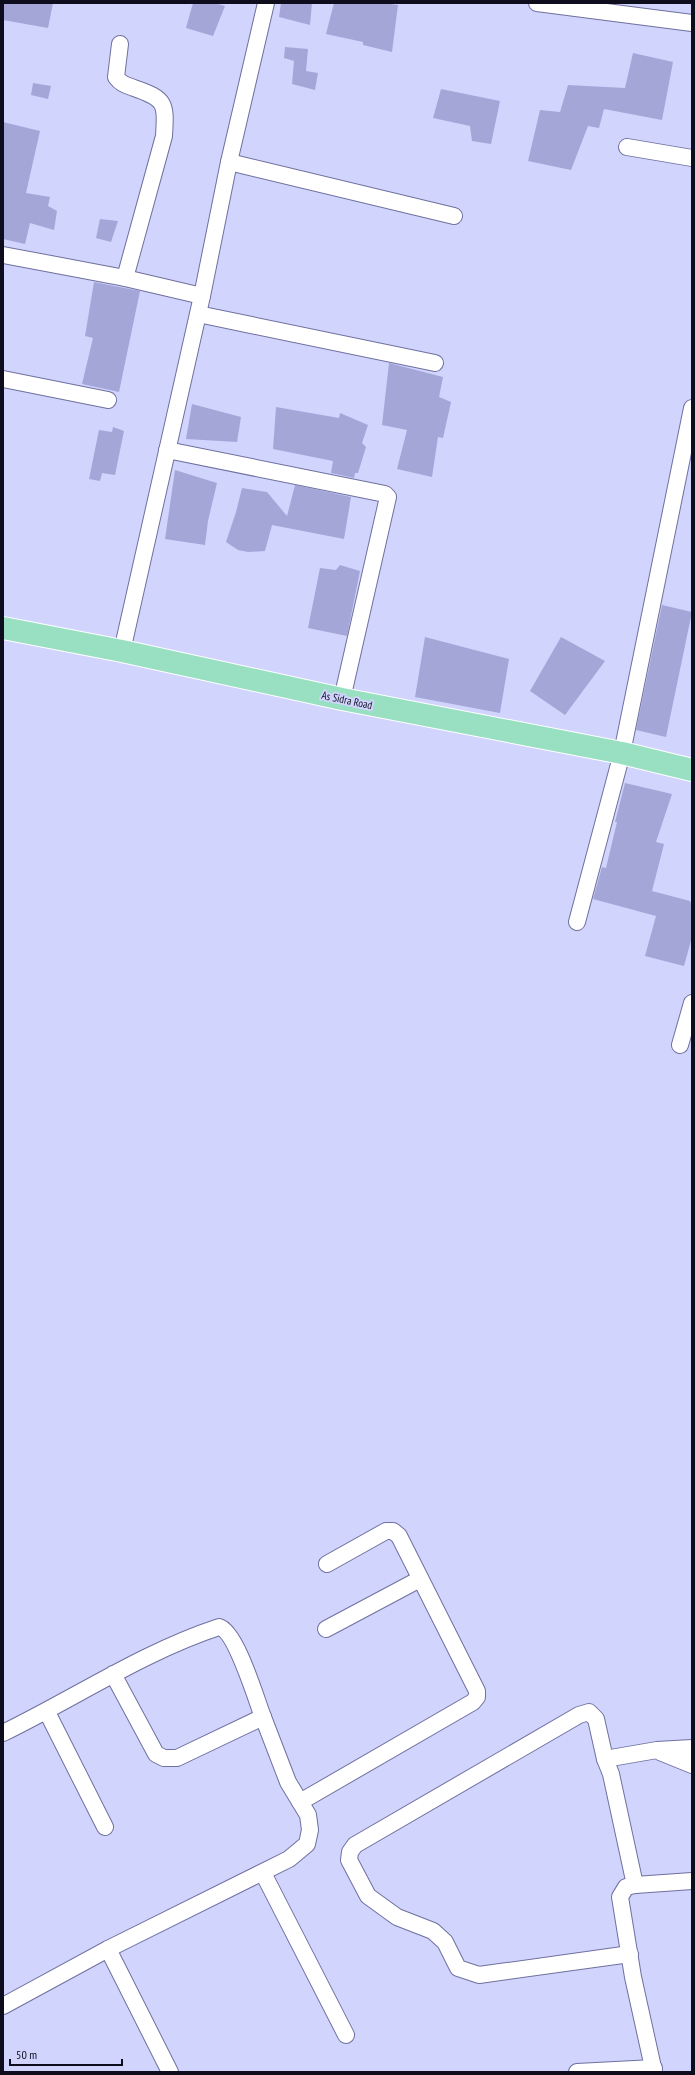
<svg xmlns="http://www.w3.org/2000/svg" width="695" height="2075" viewBox="0 0 695 2075" font-family="'PT Sans Narrow',sans-serif">
  <style>
    .building { fill: #a4a6d8 }
    .lines { fill: none; stroke-linecap: round; stroke-linejoin: round }
    .street-casing { stroke: #6f709f; stroke-width: 18 }
    .primary-casing { stroke: #fff; stroke-width: 24 }
    .street { stroke: #fff; stroke-width: 16 }
    .primary { stroke: #98e0c1; stroke-width: 22 }
    .labels { text-anchor: middle; dominant-baseline: central; stroke-width: 4; stroke-linejoin: round; paint-order: stroke }
    .street-label { font-size: 11px; fill: #0d0d1e; stroke: #d1d4fd }
  </style>
  <rect width="100%" height="100%" fill="#d1d4fd"/>
  <!-- building -->
  <g class="building">
    <polygon points="3,3 53,3 48,28 3,20"/>
    <polygon points="193,3 214,3 225,6 213,36 186,28"/>
    <polygon points="281,3 312,3 310,25 279,17"/>
    <polygon points="334,3 382,3 398,5 392,52 363,45 363,42 326,34"/>
    <polygon points="285,47 308,49 306,71 318,73 315,90 292,84 294,61 284,58"/>
    <polygon points="633,53 673,62 662,120 604,109 599,128 588,126 571,170 528,161 540,110 560,112 568,85 625,88"/>
    <polygon points="33,83 51,86 48,99 31,95"/>
    <polygon points="441,89 500,101 491,144 472,141 470,126 433,118"/>
    <polygon points="3,122 40,131 26,193 50,197 48,206 57,211 54,230 30,223 25,244 3,239"/>
    <polygon points="100,219 118,221 111,242 96,238"/>
    <polygon points="94,282 140,291 119,392 82,384 93,338 85,336"/>
    <polygon points="389,363 443,377 439,397 451,402 443,438 438,437 432,477 397,469 407,430 382,425"/>
    <polygon points="192,404 241,417 237,442 186,439"/>
    <polygon points="276,407 339,418 340,413 368,425 362,443 366,447 358,473 355,473 354,478 331,473 333,461 273,449"/>
    <polygon points="113,427 124,431 115,475 102,473 100,481 89,479 99,430 112,432"/>
    <polygon points="175,470 217,483 208,521 205,545 165,539"/>
    <polygon points="295,485 351,497 344,539 272,525 265,551 248,552 238,550 226,542 236,512 242,488 267,492 287,516"/>
    <polygon points="340,565 360,571 347,636 308,628 320,568 336,570"/>
    <polygon points="662,605 692,612 666,737 636,730"/>
    <polygon points="425,637 509,659 500,713 415,697"/>
    <polygon points="561,637 605,661 565,715 530,691"/>
    <polygon points="625,783 672,794 656,842 664,844 652,891 690,901 692,907 692,937 684,966 645,956 656,916 593,899 602,867 606,868 617,822 615,822"/>
  </g>
  <g class="lines">
    <defs>
      <g id="street">
        <polyline points="537,3 692,23"/>
        <path d="M120 44 116 77C121 84 126 85 134 88 166 99 166 103 164 136L125 278"/>
        <polyline points="627,147 692,158"/>
        <polyline points="229,162 454,216"/>
        <polyline points="3,255 125,278 202,296"/>
        <polyline points="198,314 435,363"/>
        <polyline points="3,379 108,400"/>
        <polyline points="167,450 385,494 388,497 342,699"/>
        <polyline points="122,651 202,296 229,162 266,3"/>
        <polyline points="577,922 622,753 692,408"/>
        <polyline points="680,1045 692,1003"/>
        <polyline points="326,1629 420,1579"/>
        <polyline points="47,1712 105,1827"/>
        <path d="M3 1733C75 1698 143 1652 219 1627 236 1631 256 1699 263 1717L177 1758H164L156 1754 113 1674"/>
        <polyline points="660,1752 692,1765"/>
        <polyline points="605,1759 596,1719 589,1712 579,1715 355,1845 350,1852 349,1860 368,1896 397,1917 433,1931 445,1942 458,1968 479,1975 630,1954"/>
        <polyline points="300,1802 473,1702 477,1697 477,1691 399,1536 393,1531 386,1531 327,1564"/>
        <polyline points="263,1873 346,2035"/>
        <polyline points="635,1885 611,1774 605,1759 657,1750 692,1748"/>
        <polyline points="108,1949 170,2072"/>
        <polyline points="3,2006 108,1949 289,1859 307,1844 310,1830 308,1815 288,1782 263,1717"/>
        <polyline points="577,2072 654,2068"/>
        <polyline points="654,2072 633,1977 620,1897 626,1887 635,1885 692,1881"/>
      </g>
      <polyline id="primary" points="3,628 122,651 342,699 622,753 692,770"/>
    </defs>
    <!-- street casing -->
    <use href="#street" class="street-casing"/>
    <!-- primary casing -->
    <use href="#primary" class="primary-casing"/>
    <!-- street -->
    <use href="#street" class="street"/>
    <!-- primary -->
    <use href="#primary" class="primary"/>
  </g>
  <g class="labels">
    <!-- street labels -->
    <g class="street-label">
      <text transform="translate(347 700) rotate(12)">As Sidra Road</text>
    </g>
  </g>
  <!-- border -->
  <rect width="695" height="2075" fill="none" stroke="#0d0d1e" stroke-width="8"/>
  <!-- scale -->
  <path d="M10 2059v6h112v-6" fill="none" stroke="#0d0d1e" stroke-width="2"/>
  <text x="16" y="2059" font-size="12" fill="#0d0d1e" stroke="#d1d4fd" stroke-width="3" paint-order="stroke">50 m</text>
</svg>
